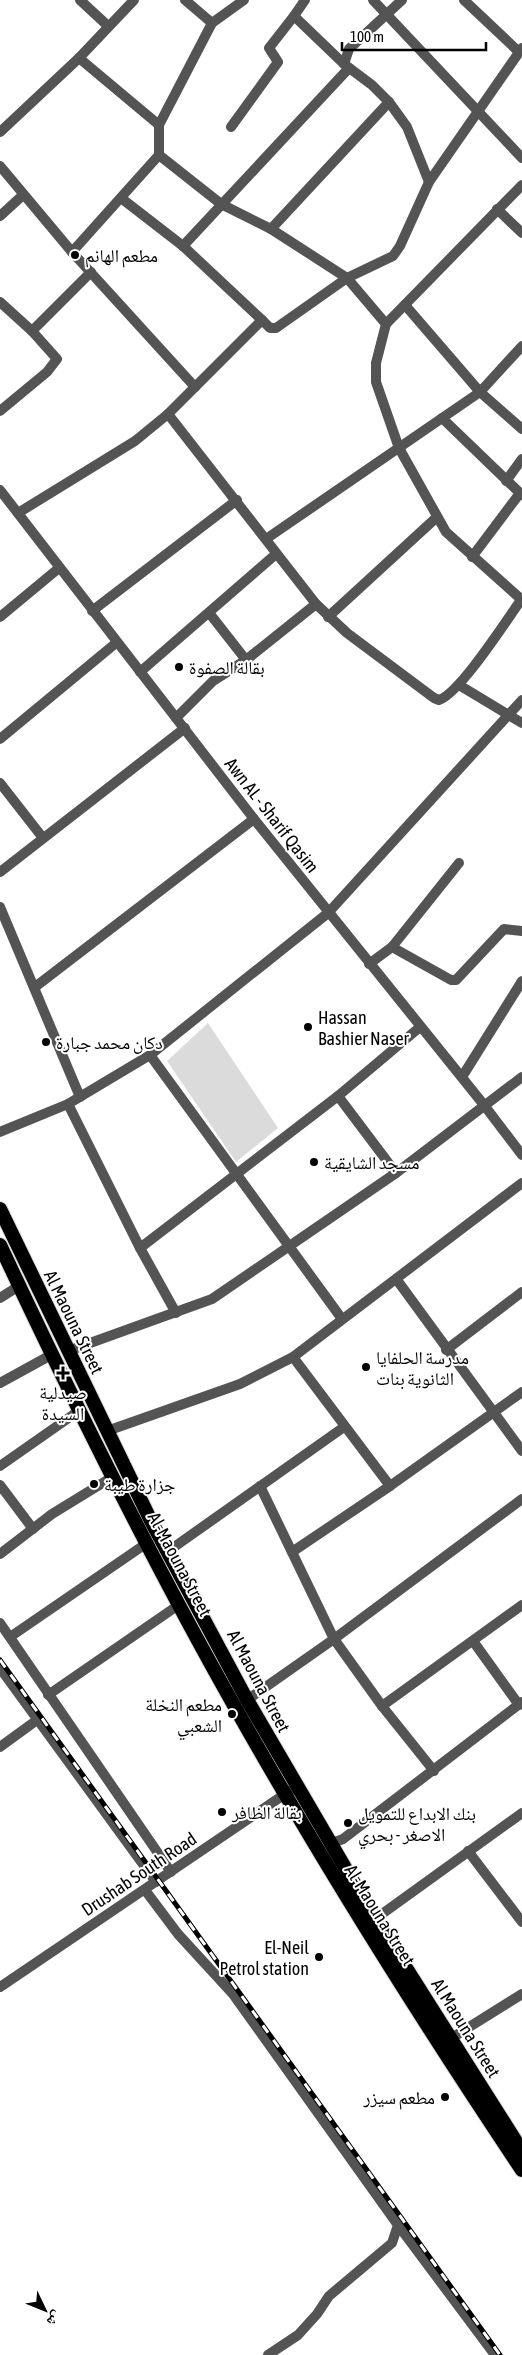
<svg xmlns="http://www.w3.org/2000/svg" width="522" height="2355" viewBox="0 0 522 2355" font-family="'Asap Condensed','Noto Naskh Arabic',sans-serif">
  <style>
    .green { fill: #dbdbdb }
    .lines { fill: none; stroke-linecap: round; stroke-linejoin: round }
    .trunk-casing { stroke: #dbdbdb; stroke-width: 16 }
    .minor { stroke: #545454; stroke-width: 10 }
    .tertiary { stroke: #545454; stroke-width: 10 }
    .trunk { stroke: #000; stroke-width: 14 }
    .rail-casing { stroke: #000; stroke-width: 5 }
    .rail { stroke: #fff; stroke-width: 3; stroke-dasharray: 9; stroke-linecap: butt }
    .poi-dot { fill: #000; stroke: #fff; stroke-width: 2 }
    .labels { text-anchor: middle; dominant-baseline: central; stroke-width: 4; stroke-linejoin: round; paint-order: stroke }
    .poi-label { font-size: 18px; fill: #000; stroke: #fff; text-anchor: start }
    .street-label { font-size: 18px; fill: #000; stroke: #fff }
  </style>
  <rect width="100%" height="100%" fill="#fff"/>
  <!-- green -->
  <polygon class="green" points="208,1023 278,1128 236,1162 167,1061"/>
  <g class="lines">
    <defs>
      <g id="trunk">
        <polyline points="0,1209 151,1521 247,1700 375,1919 522,2151"/>
        <path d="M0 1245C73 1401 150 1557 235 1707 324 1865 421 2019 522 2170"/>
      </g>
    </defs>
    <!-- trunk casing -->
    <use href="#trunk" class="trunk-casing"/>
    <!-- minor -->
    <g class="minor">
      <polyline points="80,0 108,26"/>
      <polyline points="185,0 212,23"/>
      <polyline points="305,0 294,16 344,64 372,85 389,102 407,127 429,182"/>
      <polyline points="373,0 522,158"/>
      <polyline points="464,0 519,52"/>
      <polyline points="79,58 159,125"/>
      <polyline points="344,64 349,49 402,0"/>
      <polyline points="231,127 278,62 269,48 294,16"/>
      <polyline points="0,132 79,58 134,0"/>
      <polyline points="159,155 221,204 271,229 347,278 386,324"/>
      <polyline points="0,166 72,252 195,387"/>
      <polyline points="522,185 386,324 376,363 376,382 399,448 446,532 522,600"/>
      <polyline points="121,198 183,246 262,320"/>
      <polyline points="497,209 522,233"/>
      <polyline points="0,216 23,195"/>
      <polyline points="271,229 389,102"/>
      <polyline points="183,246 349,68"/>
      <polyline points="72,252 159,155 159,125 212,23 244,0"/>
      <polyline points="0,302 32,331"/>
      <polyline points="405,305 480,392 522,429"/>
      <polyline points="0,411 47,372 57,359 32,331 91,272"/>
      <path d="M168 414 316 604 347 633 434 698 439 700C460 693 506 621 521 600"/>
      <polyline points="442,418 522,495"/>
      <polyline points="506,481 522,459"/>
      <polyline points="0,490 254,819 484,1105 522,1155"/>
      <polyline points="18,513 135,441 168,414 262,320 270,328 276,328 347,278 393,256 400,246 429,182 522,48"/>
      <polyline points="266,539 480,392 522,346"/>
      <polyline points="472,557 520,493"/>
      <polyline points="92,611 237,500"/>
      <polyline points="210,614 246,660"/>
      <polyline points="0,617 59,568"/>
      <polyline points="328,617 437,517"/>
      <polyline points="140,672 276,554"/>
      <polyline points="459,685 522,723"/>
      <polyline points="176,718 213,681 246,660 316,604"/>
      <polyline points="0,739 116,643"/>
      <polyline points="0,783 43,838"/>
      <polyline points="0,872 185,728"/>
      <polyline points="0,907 80,1097"/>
      <polyline points="392,947 451,980 456,980 504,929 522,931"/>
      <polyline points="369,964 392,947 459,863"/>
      <polyline points="35,987 254,819"/>
      <polyline points="150,1055 342,1319"/>
      <polyline points="462,1077 522,981"/>
      <polyline points="338,1096 396,1173"/>
      <polyline points="68,1104 140,1248 176,1313"/>
      <polyline points="0,1132 68,1104 150,1055 328,913 522,700"/>
      <polyline points="140,1248 338,1096 420,1027"/>
      <polyline points="397,1280 522,1451"/>
      <polyline points="0,1298 19,1286"/>
      <polyline points="446,1350 522,1292"/>
      <polyline points="68,1351 212,1299 396,1173 522,1077"/>
      <polyline points="293,1357 390,1486"/>
      <polyline points="0,1383 51,1355"/>
      <polyline points="107,1431 240,1384 293,1357 522,1183"/>
      <polyline points="0,1466 80,1410"/>
      <polyline points="0,1485 33,1529"/>
      <polyline points="260,1486 334,1639 382,1706 434,1771"/>
      <polyline points="167,1552 344,1427"/>
      <polyline points="292,1552 390,1486 522,1392"/>
      <polyline points="0,1554 52,1514 114,1476"/>
      <polyline points="0,1623 171,1872"/>
      <polyline points="10,1637 147,1543"/>
      <polyline points="473,1641 519,1705"/>
      <polyline points="0,1668 156,1882"/>
      <polyline points="48,1695 180,1604"/>
      <polyline points="247,1700 334,1639 522,1499"/>
      <polyline points="382,1706 522,1605"/>
      <polyline points="0,1747 37,1720"/>
      <polyline points="330,1844 343,1839 522,1702"/>
      <polyline points="468,1851 522,1922"/>
      <polyline points="145,1890 178,1934 233,1994 398,2225 392,2243 329,2296 317,2314 298,2335 268,2355"/>
      <polyline points="375,1919 522,1813"/>
      <polyline points="450,2039 522,1994"/>
      <polyline points="398,2225 495,2355"/>
    </g>
    <!-- tertiary -->
    <polyline class="tertiary" points="0,1987 291,1790"/>
    <!-- trunk -->
    <use href="#trunk" class="trunk"/>
    <defs>
      <polyline id="rail" points="0,1660 500,2355"/>
    </defs>
    <!-- rail casing -->
    <use href="#rail" class="rail-casing"/>
    <!-- rail -->
    <use href="#rail" class="rail"/>
  </g>
  <!-- markers -->
  <g class="poi-dot">
    <circle cx="75" cy="255" r="5"/>
    <circle cx="179" cy="667" r="5"/>
    <circle cx="308" cy="1027" r="5"/>
    <circle cx="46" cy="1042" r="5"/>
    <circle cx="314" cy="1162" r="5"/>
    <circle cx="366" cy="1367" r="5"/>
    <path d="M60.5 1365.5h5v5h5v5h-5v5h-5v-5h-5v-5h5z"/>
    <circle cx="94" cy="1484" r="5"/>
    <circle cx="232" cy="1714" r="5"/>
    <circle cx="222" cy="1812" r="5"/>
    <circle cx="348" cy="1823" r="5"/>
    <circle cx="319" cy="1957" r="5"/>
    <circle cx="445" cy="2097" r="5"/>
  </g>
  <g class="labels">
    <!-- poi labels -->
    <g class="poi-label">
      <text x="85" y="255">مطعم الهانم</text>
      <text x="189" y="667">بقالة الصفوة</text>
      <text x="318" y="1017">Hassan<tspan x="318" dy="21">Bashier Naser</tspan></text>
      <text x="56" y="1042">دكان محمد جبارة</text>
      <text x="324" y="1162">مسجد الشايقية</text>
      <text x="376" y="1357">مدرسة الحلفايا<tspan x="376" dy="21">الثانوية بنات</tspan></text>
      <text x="63" y="1392" text-anchor="middle">صيدلية<tspan x="63" dy="21">السيدة</tspan></text>
      <text x="104" y="1484">جزارة طيبة</text>
      <text x="222" y="1704" text-anchor="end">مطعم النخلة<tspan x="222" dy="21">الشعبي</tspan></text>
      <text x="232" y="1812">بقالة الظافر</text>
      <text x="358" y="1813">بنك الابداع للتمويل<tspan x="358" dy="21">الاصغر - بحري</tspan></text>
      <text x="309" y="1947" text-anchor="end">El-Neil<tspan x="309" dy="21">Petrol station</tspan></text>
      <text x="435" y="2097" text-anchor="end">مطعم سيزر</text>
    </g>
    <!-- street labels -->
    <g class="street-label">
      <text transform="translate(272 815) rotate(52)">Awn AL - Sharif Qasim</text>
      <text transform="translate(74 1322) rotate(64)">Al Maouna Street</text>
      <text transform="translate(180 1564) rotate(62)">Al-Maouna Street</text>
      <text transform="translate(259 1681) rotate(62)">Al Maouna Street</text>
      <text transform="translate(139 1874) rotate(-34)">Drushab South Road</text>
      <text transform="translate(380 1915) rotate(58)">Al-Maouna Street</text>
      <text transform="translate(466 2028) rotate(58)">Al Maouna Street</text>
    </g>
  </g>
  <!-- north arrow -->
  <g transform="translate(45 2310) rotate(133)" stroke="#ffffff" stroke-width="4" paint-order="stroke">
  <path d="M0-4L9 19L0 12L-9 19Z" fill="#000000"/>
  <text y="-8" font-size="14" font-weight="bold" text-anchor="middle" fill="#000000">ش</text>
  </g>
  <!-- scale -->
  <path d="M342 42v8h144v-8" fill="none" stroke="#000000" stroke-width="2.5"/>
  <text x="350" y="42" font-size="15" fill="#000000" stroke="#ffffff" stroke-width="4" paint-order="stroke">100 m</text>
</svg>
